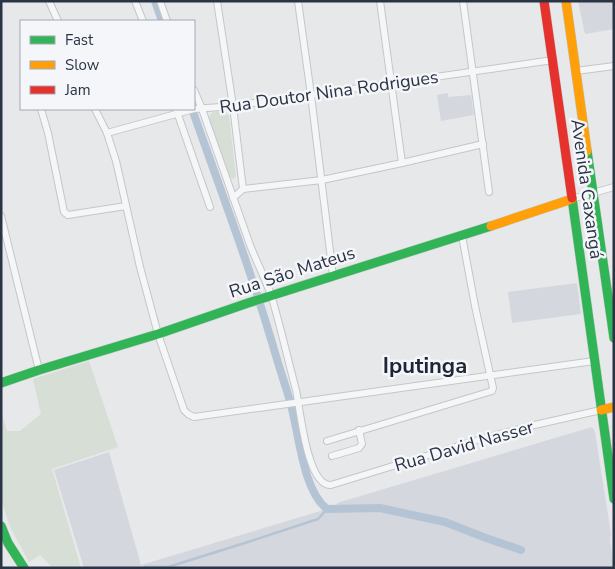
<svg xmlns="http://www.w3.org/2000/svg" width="615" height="569" viewBox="0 0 615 569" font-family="'Nunito Sans',sans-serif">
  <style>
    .built { fill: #d4d7dd }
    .green { fill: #d6ded6 }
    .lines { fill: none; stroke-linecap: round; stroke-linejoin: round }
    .stream { stroke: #b4c4d5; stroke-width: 2.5 }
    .canal { stroke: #b4c4d5; stroke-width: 8 }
    .street-casing { stroke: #c4c6c8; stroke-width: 8 }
    .fast-casing { stroke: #c4c6c8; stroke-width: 10 }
    .slow-casing { stroke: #c4c6c8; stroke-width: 10 }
    .jam-casing { stroke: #c4c6c8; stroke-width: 10 }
    .street { stroke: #f5f6f7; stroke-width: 6 }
    .fast { stroke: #30b455; stroke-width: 9 }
    .slow { stroke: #ff9f0a; stroke-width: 9 }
    .jam { stroke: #e5322d; stroke-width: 9 }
    .labels { text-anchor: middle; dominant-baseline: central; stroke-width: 5; stroke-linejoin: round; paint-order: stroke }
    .street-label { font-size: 18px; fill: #2b3445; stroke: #f4f6f9 }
    .district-label { font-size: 22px; font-weight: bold; fill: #1d2536; stroke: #f4f6f9 }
  </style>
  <rect width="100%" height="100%" fill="#e6e8ea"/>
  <!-- built -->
  <g class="built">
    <polygon points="578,1 614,1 614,29 585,34"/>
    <polygon points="448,93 448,97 471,95 474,115 441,121 437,95"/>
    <polygon points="577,283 581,314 512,323 508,292"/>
    <polygon points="592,427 595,432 611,534 610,539 614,568 84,568 54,470 109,452 141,565 337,506 337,503"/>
  </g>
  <!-- green -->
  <g class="green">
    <polygon points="224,111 229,116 236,177 233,179 230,177 209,119 210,115 213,112"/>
    <polygon points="89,361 118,447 52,469 81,568 53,568 40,555 29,562 10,527 1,499 1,412 7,431 20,431 41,414 33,379"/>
  </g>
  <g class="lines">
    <!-- stream -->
    <polyline class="stream" points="145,567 168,567 248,542 318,519 327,509"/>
    <!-- canal -->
    <g class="canal">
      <polyline points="155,1 162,21"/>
      <path d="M192 109C221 191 252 273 276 356 282 377 290 397 294 418 300 444 305 492 327 509L380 508 445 522 486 538 521 550"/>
    </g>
    <defs>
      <g id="street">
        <polyline points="49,1 58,21"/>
        <polyline points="135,1 143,21"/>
        <polyline points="160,1 167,21"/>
        <polyline points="217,1 233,106 243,189 233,198"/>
        <polyline points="298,1 311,95 333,276"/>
        <polyline points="380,1 402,163"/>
        <polyline points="463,1 489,192"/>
        <polyline points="576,71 614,66"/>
        <path d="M194 90 202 109C218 154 234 200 250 245 257 263 266 280 272 298 281 329 288 360 296 390 300 408 307 487 331 485L481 439 530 426 601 410"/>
        <polyline points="41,109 48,133 64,212 68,215 126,206"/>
        <polyline points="95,109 107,133 116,161 140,267 158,334 184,410 188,414 194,417 594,361"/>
        <polyline points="176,109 210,207"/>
        <polyline points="107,133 194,109 233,106 553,60"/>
        <polyline points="243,189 322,180 402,163 483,144"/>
        <polyline points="572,199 614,187"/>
        <polyline points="1,216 39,370"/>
        <polyline points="327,441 492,391 493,388 475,306 462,236"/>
        <polyline points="332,456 359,448 362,444 359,430"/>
      </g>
      <g id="fast">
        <polyline points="587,151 614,338"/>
        <polyline points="572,198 614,499"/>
        <polyline points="1,383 39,370 158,334 248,303 491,226"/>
        <polyline points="1,526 8,543 24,568"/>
      </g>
      <g id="slow">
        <polyline points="566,1 587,151"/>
        <polyline points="491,226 572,199"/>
        <polyline points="601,410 614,407"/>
      </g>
      <polyline id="jam" points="544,1 572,198"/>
    </defs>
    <!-- street casing -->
    <use href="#street" class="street-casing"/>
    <!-- fast casing -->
    <use href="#fast" class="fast-casing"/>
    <!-- slow casing -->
    <use href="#slow" class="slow-casing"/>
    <!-- jam casing -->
    <use href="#jam" class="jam-casing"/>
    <!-- street -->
    <use href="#street" class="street"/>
    <!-- fast -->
    <use href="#fast" class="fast"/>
    <!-- slow -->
    <use href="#slow" class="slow"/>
    <!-- jam -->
    <use href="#jam" class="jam"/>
  </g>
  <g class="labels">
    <!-- street labels -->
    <g class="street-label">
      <text transform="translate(329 92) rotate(-8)">Rua Doutor Nina Rodrigues</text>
      <text transform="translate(587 189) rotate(82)">Avenida Caxangá</text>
      <text transform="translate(292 272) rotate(-18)">Rua São Mateus</text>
      <text transform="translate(464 446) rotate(-16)">Rua David Nasser</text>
    </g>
    <!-- district labels -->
    <g class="district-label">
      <text x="425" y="366">Iputinga</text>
    </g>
  </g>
  <!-- border -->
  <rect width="615" height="569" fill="none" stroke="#2b3445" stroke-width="5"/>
  <!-- legend -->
  <rect x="20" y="20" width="175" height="90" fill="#f4f6f9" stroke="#a4a8b1"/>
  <rect x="30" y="36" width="25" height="8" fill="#30b455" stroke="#a4a8b1"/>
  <text x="65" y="45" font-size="15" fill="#2b3445">Fast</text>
  <rect x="30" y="61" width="25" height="8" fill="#ff9f0a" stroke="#a4a8b1"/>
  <text x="65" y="70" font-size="15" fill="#2b3445">Slow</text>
  <rect x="30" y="86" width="25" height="8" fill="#e5322d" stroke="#a4a8b1"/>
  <text x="65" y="95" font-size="15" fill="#2b3445">Jam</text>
</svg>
